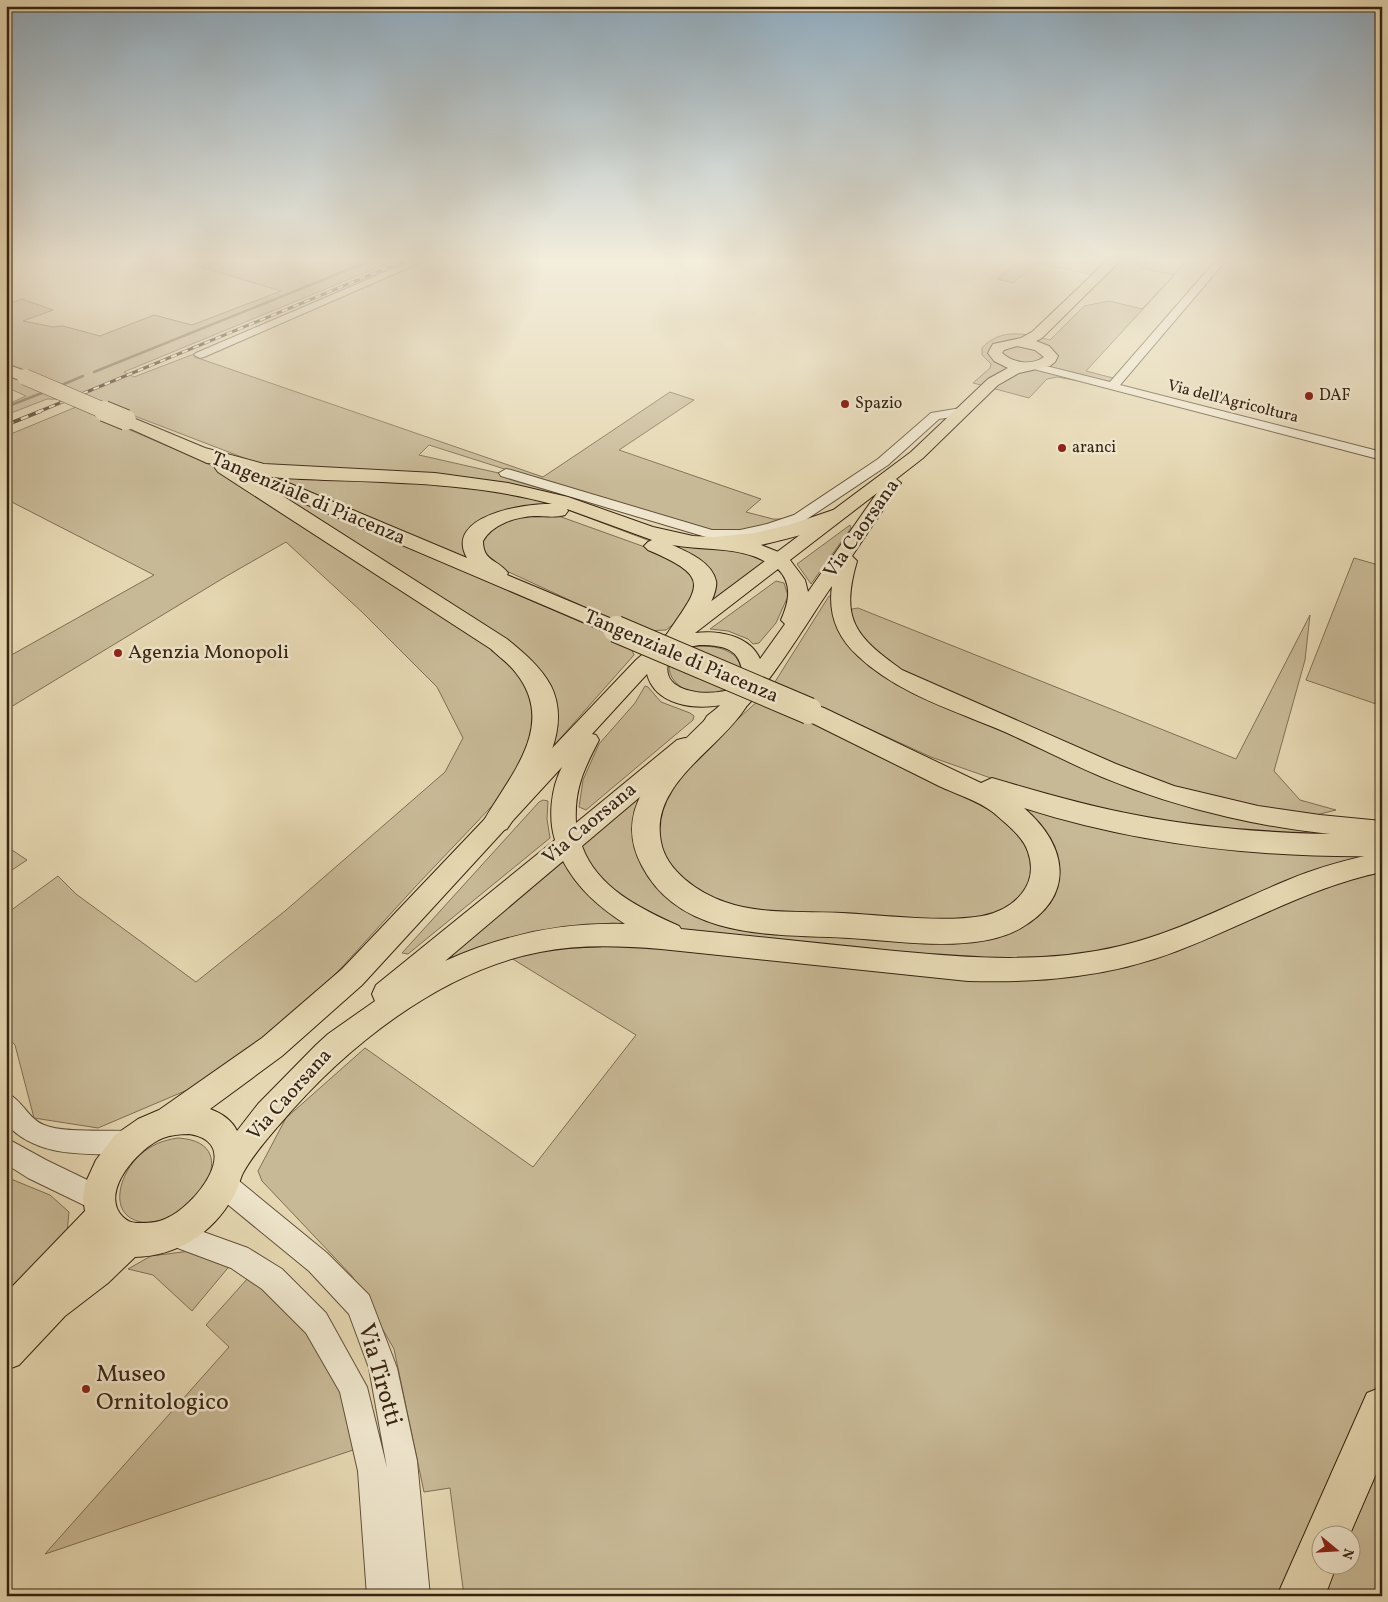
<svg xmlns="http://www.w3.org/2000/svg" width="1388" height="1602" viewBox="0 0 1388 1602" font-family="Vollkorn,serif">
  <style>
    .green { fill: #c8b996; stroke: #806e54 }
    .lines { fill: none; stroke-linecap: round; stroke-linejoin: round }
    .stream { stroke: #7c6b51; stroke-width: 2.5 }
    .minor-casing { stroke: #635139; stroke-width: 2 }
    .major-casing { stroke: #382411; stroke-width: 2 }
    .highway-casing { stroke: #382411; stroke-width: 2 }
    .minor { fill: #eee5cc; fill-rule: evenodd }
    .major { fill: #e5d7b1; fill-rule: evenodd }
    .highway { fill: #e5d7b1; fill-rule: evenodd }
    .rail-far1-casing { stroke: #382411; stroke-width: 3 }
    .rail-casing { stroke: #382411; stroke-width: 4 }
    .rail-far1 { stroke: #eee5cc; stroke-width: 2; stroke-dasharray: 6; stroke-linecap: butt }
    .rail { stroke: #eee5cc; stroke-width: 2.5; stroke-dasharray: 8; stroke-linecap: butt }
    .highway-bridge-far2-casing { stroke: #382411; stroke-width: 17; stroke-linecap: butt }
    .highway-bridge-far1-casing { stroke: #382411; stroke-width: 22; stroke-linecap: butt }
    .highway-bridge-casing { stroke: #382411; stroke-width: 28; stroke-linecap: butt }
    .highway-bridge-far2 { stroke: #e5d7b1; stroke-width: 16 }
    .highway-bridge-far1 { stroke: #e5d7b1; stroke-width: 20 }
    .highway-bridge { stroke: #e5d7b1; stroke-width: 26 }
    .poi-dot { fill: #8f2418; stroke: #eee5cc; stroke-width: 2 }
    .labels { text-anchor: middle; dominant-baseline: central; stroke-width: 5; stroke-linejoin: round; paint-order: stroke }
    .far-poi-label { font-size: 16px; fill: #382411; stroke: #eee5cc; text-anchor: start }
    .far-street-label { font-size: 16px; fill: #382411; stroke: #eee5cc }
    .street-label { font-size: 20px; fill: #382411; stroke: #eee5cc }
    .poi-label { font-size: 20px; fill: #382411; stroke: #eee5cc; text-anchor: start }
    .near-poi-label { font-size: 24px; fill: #382411; stroke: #eee5cc; text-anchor: start }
    .near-street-label { font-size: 24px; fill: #382411; stroke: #eee5cc }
  </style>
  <rect width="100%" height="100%" fill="#e5d7b1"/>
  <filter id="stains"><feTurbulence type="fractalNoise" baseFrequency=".004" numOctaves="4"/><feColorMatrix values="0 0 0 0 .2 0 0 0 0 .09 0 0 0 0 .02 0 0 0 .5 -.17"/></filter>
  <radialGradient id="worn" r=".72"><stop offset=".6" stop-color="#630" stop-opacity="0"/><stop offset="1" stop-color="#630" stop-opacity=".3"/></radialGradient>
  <!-- green -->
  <g class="green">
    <polygon points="171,258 401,258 124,372 134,377 267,326 195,357 543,477 670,392 694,400 619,450 761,499 746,512 773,519 800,519 768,530 709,534 429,445 419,455 503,474 572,496 567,500 541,492 265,466 93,400 47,399 6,415 6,405 26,396 6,387 6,304 22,299 53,310 23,321 53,327 63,326 100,336 154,315 192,325 281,291"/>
    <path d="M1133 258H1190L1086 371 1117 379 1113 387 1057 377 1047 379 1029 398 973 383 990 368 991 364 982 355V348C1001 327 1026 334 1050 340L1084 306 1109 301 1142 309 1174 275 1146 269 1131 260Z"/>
    <polygon points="1020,260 1107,262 1094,275 1038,263 1013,283 997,279"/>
    <polygon points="76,407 198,459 224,472 483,640 522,671 538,729 511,786 417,885 342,967 283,1027 199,1085 98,1128 34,1118 15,1045 6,1035 6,914 58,876 76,894 196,982 285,911 445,772 463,738 437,687 362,612 286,542 225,577 6,710 6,658 154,575 6,499 6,436"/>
    <polygon points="270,475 420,481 491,489 765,557 766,563 712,603 682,553 568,510 561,509 504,512 467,558"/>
    <polygon points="271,488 629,643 634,655 549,751 549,688 269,489"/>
    <polygon points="553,514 670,556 701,581 686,614 666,630 644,631 604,616 487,562 480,540 505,519"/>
    <polygon points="850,525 851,528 811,584 797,564"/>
    <polygon points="1354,558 1382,566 1382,706 1306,680"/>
    <polygon points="776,581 784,583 788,596 776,623 759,643 753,644 748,639 728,631 710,629"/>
    <polygon points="829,596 834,596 862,655 1114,776 1364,834 1306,838 1163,823 1019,788 931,757 773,685"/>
    <polygon points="858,608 1236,759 1310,615 1305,660 1274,771 1300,800 1336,810 1304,818 1182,792 920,683 864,644 846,610"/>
    <path d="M700 646C719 646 742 651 741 674 737 679 733 685 727 688 708 700 668 692 669 665L689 648Z"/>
    <polygon points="645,686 648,687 661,702 690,713 694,716 693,720 586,810 579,807 583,780 599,744 635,703"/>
    <polygon points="759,700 984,800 1028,838 1035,888 992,920 772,916 717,905 670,872 653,829 659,800 710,744"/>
    <path d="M646 791 640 810 693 909 955 939 1046 905 1023 811 1024 808C1071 819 1118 833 1165 841 1232 852 1299 856 1367 856L1181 930 1089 957 980 964 677 929 603 886 579 846Z"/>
    <polygon points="543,800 548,801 547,819 550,838 408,954 402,953 539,802"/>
    <polygon points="6,846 27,860 6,874"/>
    <polygon points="568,858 652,933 457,960 452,956 454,951"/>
    <polygon points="1382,870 1382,1373 1343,1465 1282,1596 464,1596 450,1488 424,1492 394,1349 352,1276 262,1181 258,1171 286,1118 365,1048 533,1167 636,1035 511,958 541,949 594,942 1020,977"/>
    <path d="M178 1138C249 1142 192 1226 149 1223 106 1221 117 1176 140 1155 151 1145 163 1140 178 1138Z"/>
    <polygon points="6,1177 50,1195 69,1212 66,1243 6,1308"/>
    <polygon points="190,1251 232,1263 192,1311 153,1275 128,1269 151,1256"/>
    <polygon points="248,1278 265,1285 298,1319 326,1358 349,1410 353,1450 45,1554 229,1347 206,1325"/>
    <polygon points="1382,1454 1382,1596 1320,1596 1334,1565 1350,1564 1350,1534 1347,1534"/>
  </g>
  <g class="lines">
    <!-- stream -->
    <g class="stream">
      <polyline points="94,372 377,258"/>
      <polyline points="57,387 83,376"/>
      <polyline points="6,407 47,391"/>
    </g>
    <defs>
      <g id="minor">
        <polygon points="418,258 431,258 204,357 200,358 194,355 196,353"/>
        <polygon points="1218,258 1228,258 1120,385 1382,452 1382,460 1030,368 1028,366 1034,363 1110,382"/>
        <polygon points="961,408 965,409 967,412 965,415 939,419 888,465 804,521 775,531 740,538 706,537 501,476 499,473 506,469 511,470 712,530 740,530 767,524 794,515 878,459 931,413"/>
        <path d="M6 1093C22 1099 28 1119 44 1125 63 1133 107 1130 129 1131L138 1135 141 1143 138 1151 129 1155C85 1153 39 1159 6 1124Z"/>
        <polygon points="6,1138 46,1160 108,1190 112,1199 108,1208 99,1212 90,1208 28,1178 6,1164"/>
        <polygon points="224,1172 233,1176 327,1253 369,1295 397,1368 417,1461 430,1596 367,1596 358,1471 340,1392 306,1333 262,1289 231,1268 164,1243 160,1234 164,1225 173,1221 248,1248 282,1269 326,1313 367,1387 387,1468 369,1368 349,1314 309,1271 215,1194 211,1185 215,1176"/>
      </g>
      <path id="major" d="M1110 258H1123L1042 338 1036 341 1049 346 1058 356 1055 362 1050 366 1019 373 998 385 923 458 896 479 901 483 852 556 857 561C840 620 855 636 902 670L1116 764 1174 786 1258 806 1320 815 1382 821V839C1330 835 1279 829 1228 817 1185 807 1143 794 1102 777 1069 763 1038 747 1005 732 956 711 898 694 858 656 837 637 828 614 832 586 809 618 755 712 722 726 717 729 713 728 707 726L704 721 707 716 721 705C694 710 655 705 647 674L592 734 596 735 599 740C584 769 574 789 576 823L677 740 685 738 693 740 696 746 693 752 582 846C597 888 641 909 679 926L681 929C752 936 823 944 895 951 970 958 1045 964 1120 946 1179 932 1232 903 1288 880 1318 867 1350 859 1382 852V872C1309 887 1246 925 1177 951 1110 977 1040 983 968 981L661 949C620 946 580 944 540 952 440 971 344 1048 280 1124 267 1139 252 1156 243 1173 239 1181 238 1190 233 1197 212 1234 177 1256 135 1257L108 1283 65 1316 19 1365 6 1370V1293L85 1211 83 1198 85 1184 96 1160 115 1135 138 1119 159 1110 262 1038 342 969 636 660 658 641 911 452 988 379 1008 368 994 361 988 353 993 344 1021 338 1032 332ZM1017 346 1035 350 1044 357C1031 366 1013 363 1002 353L1004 350ZM877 493 808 592 805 580 790 560ZM778 569C793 584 789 602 781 620L785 624 760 659C750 636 719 630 695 633ZM699 645C729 645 743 651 743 682 728 699 660 698 668 664 669 658 669 654 673 650ZM562 767C551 788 548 818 555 840L376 985 372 994 375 1001 328 1034 316 1045 258 1104 237 1131C232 1120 221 1113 210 1109L282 1056 362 985ZM563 861C578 889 599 907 625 924 561 922 503 935 445 961ZM189 1134C246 1143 194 1208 165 1219 157 1223 147 1223 139 1223 131 1223 127 1221 122 1216 99 1191 140 1147 163 1138 171 1135 180 1134 189 1134Z"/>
      <g id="highway">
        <polygon points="6,364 31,373 33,377 31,381 25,382 6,375"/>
        <path d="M126 415 205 448 264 464 435 473 508 483 568 497 653 527 693 536 714 537 755 533 789 525 836 509 843 511 846 515C837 528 778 541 761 545L786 555 789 560 786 565C772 568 765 560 753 556 727 547 699 550 672 545 688 552 712 562 716 581 719 594 694 637 684 642 679 645 674 643 669 642L665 637C699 586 714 578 648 550L644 546 648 542 652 540 567 509 568 511 565 515C555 518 545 516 534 516 516 517 492 524 483 541 483 562 498 559 508 573L507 575 624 624 628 629 624 634 616 636 275 491 507 639C524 653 541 667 551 686 575 735 532 790 507 829L497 832 487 829 483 822C509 776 558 726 516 673 510 664 499 657 491 649L218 472 215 468 219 464 207 463 120 424 117 420 120 416ZM241 470 263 476 282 478C372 483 464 480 552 504 525 503 443 516 467 558L286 482 279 480 272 482 269 486 271 489Z"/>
        <path d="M733 699 742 701 746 707C719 750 649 784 661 842 666 871 699 893 725 902 761 915 804 911 842 913 883 915 942 923 982 916 1013 910 1040 886 1028 852 1023 836 1006 824 994 813 979 801 956 794 939 786 895 764 850 742 806 720L802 714 806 708 815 705 824 708 981 783 992 778C1039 792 1087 806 1136 815 1217 831 1299 835 1382 834V856C1260 858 1140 845 1024 808 1068 846 1076 896 1021 928 977 954 899 941 849 938 777 934 681 941 642 866 628 840 629 816 643 791 659 761 700 726 724 701Z"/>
        <polygon points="1382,1387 1382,1460 1350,1534 1320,1534 1320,1564 1337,1564 1325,1596 1277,1596 1367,1393"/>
      </g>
    </defs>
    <!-- minor casing -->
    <use href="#minor" class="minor-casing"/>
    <!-- major casing -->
    <use href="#major" class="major-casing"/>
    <!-- highway casing -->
    <use href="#highway" class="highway-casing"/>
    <!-- minor -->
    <use href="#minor" class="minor"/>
    <!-- major -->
    <use href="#major" class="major"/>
    <!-- highway -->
    <use href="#highway" class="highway"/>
    <defs>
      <polyline id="rail-far1" points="38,412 411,258"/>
      <polyline id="rail" points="6,425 41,411"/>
    </defs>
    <!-- rail-far1 casing -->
    <use href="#rail-far1" class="rail-far1-casing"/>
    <!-- rail casing -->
    <use href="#rail" class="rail-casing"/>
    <!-- rail-far1 -->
    <use href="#rail-far1" class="rail-far1"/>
    <!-- rail -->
    <use href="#rail" class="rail"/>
    <defs>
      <polyline id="highway-bridge-far2" points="25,377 107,412"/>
      <polyline id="highway-bridge-far1" points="104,411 126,420"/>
      <polyline id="highway-bridge" points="616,629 809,711"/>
    </defs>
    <!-- highway-bridge-far2 casing -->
    <use href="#highway-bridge-far2" class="highway-bridge-far2-casing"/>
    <!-- highway-bridge-far1 casing -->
    <use href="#highway-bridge-far1" class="highway-bridge-far1-casing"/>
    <!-- highway-bridge casing -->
    <use href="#highway-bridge" class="highway-bridge-casing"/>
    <!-- highway-bridge-far2 -->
    <use href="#highway-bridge-far2" class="highway-bridge-far2"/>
    <!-- highway-bridge-far1 -->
    <use href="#highway-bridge-far1" class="highway-bridge-far1"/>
    <!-- highway-bridge -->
    <use href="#highway-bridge" class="highway-bridge"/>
  </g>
  <!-- sky -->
  <linearGradient id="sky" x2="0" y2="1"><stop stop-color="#8faabc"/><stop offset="0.54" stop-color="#f3eddc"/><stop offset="1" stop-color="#f3eddc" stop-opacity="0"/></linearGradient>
  <rect width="1388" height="482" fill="url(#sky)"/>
  <!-- markers -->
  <g class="poi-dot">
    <circle cx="1309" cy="396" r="5"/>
    <circle cx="845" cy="404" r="5"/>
    <circle cx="1062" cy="448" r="5"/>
    <circle cx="118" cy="653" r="5"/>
    <circle cx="86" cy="1389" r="5"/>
  </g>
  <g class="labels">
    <!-- far-poi labels -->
    <g class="far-poi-label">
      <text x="1319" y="396">DAF</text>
      <text x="855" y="404">Spazio</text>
      <text x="1072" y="448">aranci</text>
    </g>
    <!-- far-street labels -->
    <g class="far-street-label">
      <text transform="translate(1233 402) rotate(14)">Via dell'Agricoltura</text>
    </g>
    <!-- street labels -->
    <g class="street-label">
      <text transform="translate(308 499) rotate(23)">Tangenziale di Piacenza</text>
      <text transform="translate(862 529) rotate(-55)">Via Caorsana</text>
      <text transform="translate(681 657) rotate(23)">Tangenziale di Piacenza</text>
      <text transform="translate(590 824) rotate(-40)">Via Caorsana</text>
      <text transform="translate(290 1095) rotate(-48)">Via Caorsana</text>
    </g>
    <!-- poi labels -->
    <g class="poi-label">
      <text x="128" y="653">Agenzia Monopoli</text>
    </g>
    <!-- near-poi labels -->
    <g class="near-poi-label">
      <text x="96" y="1375">Museo<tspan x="96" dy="28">Ornitologico</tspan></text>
    </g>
    <!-- near-street labels -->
    <g class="near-street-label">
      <text transform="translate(379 1375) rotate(74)">Via Tirotti</text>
    </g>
  </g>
  <!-- margin -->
  <rect width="1388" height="1602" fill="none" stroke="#e5d7b1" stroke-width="25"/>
  <rect x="8" y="8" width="1373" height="1587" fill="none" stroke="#382411" stroke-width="2.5"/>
  <rect x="12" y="12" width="1363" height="1577" fill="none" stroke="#382411"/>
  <!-- north arrow -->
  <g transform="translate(1336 1550) rotate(108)"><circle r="24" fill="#eee5cc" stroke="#a59881"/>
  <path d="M0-4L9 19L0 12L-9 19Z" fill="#8f2418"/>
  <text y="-8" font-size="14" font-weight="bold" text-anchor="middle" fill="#382411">N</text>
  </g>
  <rect width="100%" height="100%" filter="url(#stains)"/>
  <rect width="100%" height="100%" fill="url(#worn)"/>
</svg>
